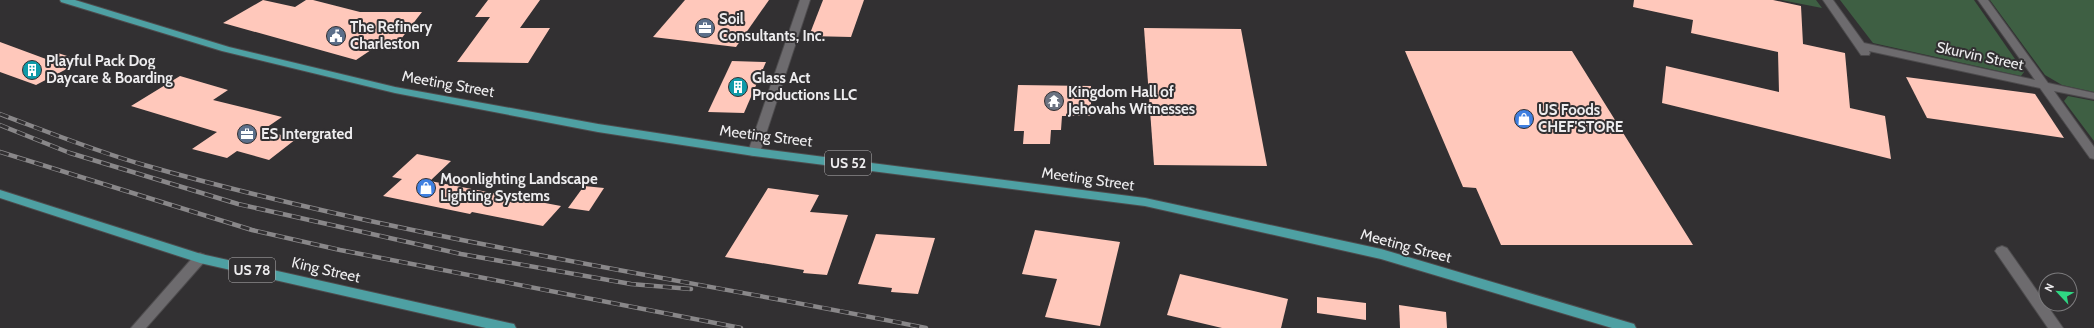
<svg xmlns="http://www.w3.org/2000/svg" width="2094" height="328" viewBox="0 0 2094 328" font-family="Cabin,sans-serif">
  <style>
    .green { fill: #3e5f43 }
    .building { fill: #ffc8bb }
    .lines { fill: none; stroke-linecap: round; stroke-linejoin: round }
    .minor-casing { stroke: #4d4b4d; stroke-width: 2 }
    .major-casing { stroke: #4d4b4d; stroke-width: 2 }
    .minor { fill: #6d6b6e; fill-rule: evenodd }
    .major { fill: #4ea0a3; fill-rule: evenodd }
    .rail-casing { stroke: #898789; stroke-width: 4.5 }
    .rail { stroke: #323032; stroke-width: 3; stroke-dasharray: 9; stroke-linecap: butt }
    .labels { text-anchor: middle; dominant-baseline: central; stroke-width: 4; stroke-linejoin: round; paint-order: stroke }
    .shield { fill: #323032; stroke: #b6b4b6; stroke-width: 1 }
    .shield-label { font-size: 14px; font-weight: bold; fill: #eeedef }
    .poi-label { font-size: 15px; font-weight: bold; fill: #eeedef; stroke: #323032; text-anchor: start }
    .street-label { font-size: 15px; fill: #eeedef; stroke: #323032 }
  </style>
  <rect width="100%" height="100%" fill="#323032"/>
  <!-- green -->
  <g class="green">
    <polygon points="1781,0 1816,0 1822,8"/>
    <polygon points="1840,0 1974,0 2024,72 2021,76 1873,43"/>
    <polygon points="1990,0 2094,0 2094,92 2062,85 2045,75"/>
    <polygon points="2068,96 2094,101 2094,141 2064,101"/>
  </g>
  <!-- building -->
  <g class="building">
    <polygon points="263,0 295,7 306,0 313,0 360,12 422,12 394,48 374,48 356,60 223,23"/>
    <polygon points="488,0 540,0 520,28 550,28 528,63 457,62 490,17 475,17"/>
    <polygon points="685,0 769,0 736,47 653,37"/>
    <polygon points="823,0 864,0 851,37 809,36"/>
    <polygon points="1634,0 1773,0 1801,6 1803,44 1845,53 1850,108 1885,116 1891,159 1662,103 1666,66 1779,92 1778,52 1691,33 1693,20 1633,7"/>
    <polygon points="1144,28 1241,29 1267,166 1154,165"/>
    <polygon points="0,42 46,59 58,53 82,61 36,85 0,72"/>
    <polygon points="1405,51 1572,51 1693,245 1501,245 1476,188 1463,187"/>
    <polygon points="732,61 766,62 744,113 708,112"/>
    <polygon points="180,76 228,90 213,100 282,117 263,130 296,139 269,160 237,151 227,158 192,149 217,132 131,106"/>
    <polygon points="1906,77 2035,94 2064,138 1927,118"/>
    <polygon points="1018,85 1091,86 1091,116 1062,116 1061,130 1051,130 1050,144 1023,144 1024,131 1014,131"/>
    <polygon points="417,154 451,161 430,181 561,206 543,226 472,212 470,214 383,196 402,179 392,177"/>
    <polygon points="584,186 604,188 589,211 568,208"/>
    <polygon points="768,188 819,195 810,212 848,215 827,275 803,273 804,270 725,257"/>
    <polygon points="1035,230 1120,242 1100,326 1045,317 1057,279 1022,274"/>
    <polygon points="876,234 935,238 918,294 891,292 892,288 858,284"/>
    <polygon points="1180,274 1288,299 1281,328 1222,328 1167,315"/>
    <polygon points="1317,297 1366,303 1366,320 1317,313"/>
    <polygon points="1399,305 1446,312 1447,328 1400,328"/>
  </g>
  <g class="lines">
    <defs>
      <g id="minor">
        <polygon points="800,0 810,0 760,152 754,156 750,155 748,152"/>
        <polygon points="1823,0 1833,0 1864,43 2035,80 1978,0 1988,0 2048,83 2094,93 2094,99 2054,91 2094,147 2094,159 2090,158 2040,88 1869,51 1870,53 1869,55 1861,55"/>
        <polygon points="2002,246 2007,248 2063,328 2048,328 1995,251 1997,248"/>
        <polygon points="200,253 205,255 207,258 205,261 146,328 131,328 195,255"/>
      </g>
      <g id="major">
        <polygon points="60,0 75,0 229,47 395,87 598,124 754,148 1145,198 1381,249 1634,324 1636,328 1612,328 1381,259 1145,206 754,156 598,132 395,93 222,51 61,2"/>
        <polygon points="0,190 201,254 509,323 514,324 516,328 486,328 200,263 0,198"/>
      </g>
    </defs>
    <!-- minor casing -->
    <use href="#minor" class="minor-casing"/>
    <!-- major casing -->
    <use href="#major" class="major-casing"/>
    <!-- minor -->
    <use href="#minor" class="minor"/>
    <!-- major -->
    <use href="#major" class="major"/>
    <defs>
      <g id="rail">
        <path d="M0 114C48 132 95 151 144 165 400 238 665 275 926 328"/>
        <polyline points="0,125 70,153 238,204 461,254 631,284 691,289"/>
        <polyline points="0,152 252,230 340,250 741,328"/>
      </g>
    </defs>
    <!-- rail casing -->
    <use href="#rail" class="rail-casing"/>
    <!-- rail -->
    <use href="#rail" class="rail"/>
  </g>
  <!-- icons -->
  <defs>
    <symbol id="office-disc" viewBox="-11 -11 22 22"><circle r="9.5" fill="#5c6f8a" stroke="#323032"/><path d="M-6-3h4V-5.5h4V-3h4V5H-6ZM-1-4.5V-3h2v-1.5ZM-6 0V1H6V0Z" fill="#fff"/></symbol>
    <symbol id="civic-disc" viewBox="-11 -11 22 22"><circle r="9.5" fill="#5c6f8a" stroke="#323032"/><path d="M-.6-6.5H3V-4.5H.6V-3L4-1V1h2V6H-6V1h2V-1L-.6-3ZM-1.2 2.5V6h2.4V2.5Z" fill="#fff"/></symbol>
    <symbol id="building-disc" viewBox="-11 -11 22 22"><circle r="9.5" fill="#0f9aa8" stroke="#323032"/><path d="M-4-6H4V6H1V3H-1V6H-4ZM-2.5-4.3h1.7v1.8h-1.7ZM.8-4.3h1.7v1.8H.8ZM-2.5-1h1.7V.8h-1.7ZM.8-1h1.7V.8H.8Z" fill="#fff"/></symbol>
    <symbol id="temple-disc" viewBox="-11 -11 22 22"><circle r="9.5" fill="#6b7280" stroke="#323032"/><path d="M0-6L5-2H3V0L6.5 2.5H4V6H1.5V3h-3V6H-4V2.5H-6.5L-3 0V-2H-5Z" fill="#fff"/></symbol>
    <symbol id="shop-disc" viewBox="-11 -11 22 22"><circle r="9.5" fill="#3f7fe0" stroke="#323032"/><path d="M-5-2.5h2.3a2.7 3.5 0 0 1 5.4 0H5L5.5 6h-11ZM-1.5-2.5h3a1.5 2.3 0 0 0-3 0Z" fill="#fff"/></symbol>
  </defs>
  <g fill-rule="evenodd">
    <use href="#office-disc" x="694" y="17" width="22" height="22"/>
    <use href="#civic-disc" x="325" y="25" width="22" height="22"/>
    <use href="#building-disc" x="21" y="59" width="22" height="22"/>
    <use href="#building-disc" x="727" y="76" width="22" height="22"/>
    <use href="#temple-disc" x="1043" y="90" width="22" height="22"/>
    <use href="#shop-disc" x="1513" y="108" width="22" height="22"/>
    <use href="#office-disc" x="236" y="123" width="22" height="22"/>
    <use href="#shop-disc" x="415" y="177" width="22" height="22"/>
  </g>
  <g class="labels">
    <!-- shield labels -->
    <g class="shield">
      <rect x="825" y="151" width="46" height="24" rx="3"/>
      <rect x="229" y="258" width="46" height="24" rx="3"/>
    </g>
    <g class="shield-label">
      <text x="848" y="163">US 52</text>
      <text x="252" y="270">US 78</text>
    </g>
    <!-- poi labels -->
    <g class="poi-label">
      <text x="719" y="19">Soil<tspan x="719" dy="17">Consultants, Inc.</tspan></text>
      <text x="350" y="27">The Refinery<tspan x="350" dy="17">Charleston</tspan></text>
      <text x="46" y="61">Playful Pack Dog<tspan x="46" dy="17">Daycare &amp; Boarding</tspan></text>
      <text x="752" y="78">Glass Act<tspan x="752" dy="17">Productions LLC</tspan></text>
      <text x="1068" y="92">Kingdom Hall of<tspan x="1068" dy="17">Jehovahs Witnesses</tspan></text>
      <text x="1538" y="110">US Foods<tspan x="1538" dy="17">CHEF'STORE</tspan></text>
      <text x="261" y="134">ES Intergrated</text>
      <text x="440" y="179">Moonlighting Landscape<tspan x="440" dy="17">Lighting Systems</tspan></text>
    </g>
    <!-- street labels -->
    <g class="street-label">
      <text transform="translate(1980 56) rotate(12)">Skurvin Street</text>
      <text transform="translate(448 84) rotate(10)">Meeting Street</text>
      <text transform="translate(766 136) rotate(7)">Meeting Street</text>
      <text transform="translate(1088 179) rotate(8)">Meeting Street</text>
      <text transform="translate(1406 246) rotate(15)">Meeting Street</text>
      <text transform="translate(326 270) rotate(13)">King Street</text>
    </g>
  </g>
  <!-- north arrow -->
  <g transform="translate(2058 292) rotate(296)"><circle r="19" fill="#323032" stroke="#7d7c7e"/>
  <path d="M0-3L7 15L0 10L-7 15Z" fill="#2fd883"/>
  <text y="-6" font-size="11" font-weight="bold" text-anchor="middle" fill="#eeedef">N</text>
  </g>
</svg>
